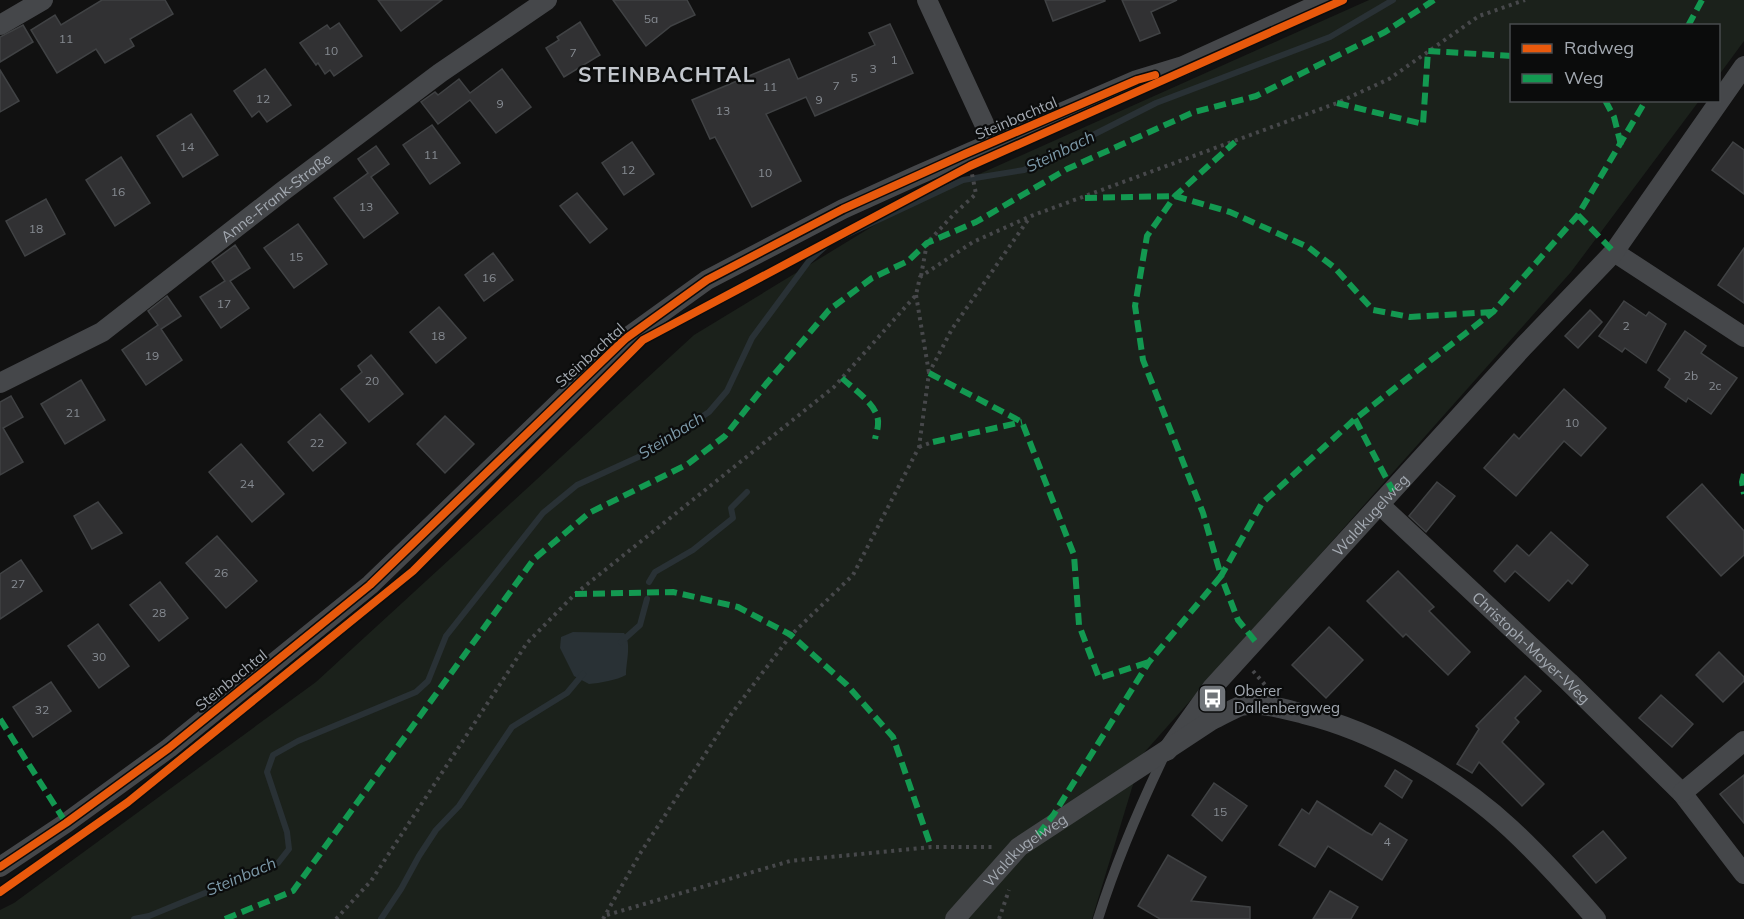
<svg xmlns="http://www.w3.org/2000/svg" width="1744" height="919" viewBox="0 0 1744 919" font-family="Mulish,sans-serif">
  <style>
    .green { fill: #1b211b }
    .water { fill: #293135 }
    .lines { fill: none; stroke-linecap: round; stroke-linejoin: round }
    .stream { stroke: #293135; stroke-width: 6 }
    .building { fill: #313133; stroke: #404244; stroke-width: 1.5 }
    .path { stroke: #47484b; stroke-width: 4; stroke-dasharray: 3 4.5; stroke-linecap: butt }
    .service { stroke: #45474a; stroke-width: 10 }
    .minor { stroke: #45474a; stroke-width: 20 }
    .quiet { stroke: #139951; stroke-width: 6; stroke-dasharray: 12 6; stroke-linecap: butt }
    .cycleway-casing { stroke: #0b0c0c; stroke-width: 11 }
    .cycleway { stroke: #e8590c; stroke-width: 8 }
    .labels { text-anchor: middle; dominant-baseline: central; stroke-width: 4.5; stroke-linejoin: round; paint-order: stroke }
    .number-label { font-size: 12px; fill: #868b92 }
    .street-label { font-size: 15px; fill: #a3a9b1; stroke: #0b0c0c }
    .poi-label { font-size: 15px; fill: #a3a9b1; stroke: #0b0c0c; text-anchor: start }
    .water-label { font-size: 16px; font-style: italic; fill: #7d9aa9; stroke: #0b0c0c }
    .district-label { font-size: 21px; font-weight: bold; letter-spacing: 1.5px; fill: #c3c7cd; stroke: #0b0c0c }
  </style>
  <rect width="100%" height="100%" fill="#111"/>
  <!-- green -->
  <polygon class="green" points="1369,0 1744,0 1744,41 1719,75 1718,26 1512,26 1512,100 1699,101 1571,272 1142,755 1092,919 0,919 0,910 14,903 316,682 694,335 901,209"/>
  <!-- water -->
  <path class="water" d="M573 632 624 633C632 643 626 662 626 675 617 680 600 683 589 684L574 676 560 648 561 637Z"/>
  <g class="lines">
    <!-- stream -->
    <g class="stream">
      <polyline points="649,582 655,572 693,550 733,518 731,508 747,492"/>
      <polyline points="621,642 640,625 647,599"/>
      <polyline points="134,919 149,916 278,863 289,849 287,832 267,772 273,755 298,741 416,692 428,681 446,636 543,513 577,485 645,454 709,412 727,391 752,338 809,261 829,243 963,180 1024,170 1156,103 1330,37 1393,0"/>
      <polyline points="381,919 401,889 419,856 436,830 459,806 512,727 567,693 583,674"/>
    </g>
  </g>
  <!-- building -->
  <g class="building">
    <polygon points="102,0 165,0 173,14 130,39 134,46 105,63 96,49 57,73 31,30 55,15 61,25"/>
    <polygon points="378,0 442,0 401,31"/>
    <polygon points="613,0 687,0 695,15 671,26 646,46"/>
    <polygon points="1045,0 1105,0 1105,1 1053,21"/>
    <polygon points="1122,0 1177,0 1151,12 1160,33 1140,41"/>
    <polygon points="580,22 600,55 564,77 546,48 559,40 557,37"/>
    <polygon points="339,23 362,56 334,76 330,70 325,74 318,63 316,65 300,43 327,25 330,29"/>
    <polygon points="890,24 913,73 815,116 806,97 766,114 801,181 752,207 715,137 710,139 692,100 789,59 798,79 875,45 869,33"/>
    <polygon points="23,25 33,42 0,62 0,37"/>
    <polygon points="265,69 291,105 267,122 259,111 252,117 234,91"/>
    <polygon points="502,69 531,107 496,133 470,100 438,124 421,102 435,92 438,95 459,79 470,93"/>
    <polygon points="0,70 19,101 0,112"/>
    <polygon points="191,114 218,155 183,177 157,136"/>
    <polygon points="432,125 460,163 430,184 403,145"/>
    <polygon points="632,142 654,174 624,195 602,163"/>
    <polygon points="1733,142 1744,150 1744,194 1712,170"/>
    <polygon points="376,146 389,164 371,177 398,213 364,238 334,198 368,173 358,159"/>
    <polygon points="121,157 150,203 115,226 86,180"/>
    <polygon points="577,193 607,229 590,243 560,206"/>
    <polygon points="46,199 65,234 25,256 6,221"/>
    <polygon points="298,224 327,264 294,288 264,248"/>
    <polygon points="235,245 250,268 230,281 249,308 221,328 200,297 225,281 212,262"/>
    <polygon points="1744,248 1744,303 1718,285"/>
    <polygon points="493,253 513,280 484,301 465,275"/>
    <polygon points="167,296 181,316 161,329 182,360 146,385 122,350 158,325 148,311"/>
    <polygon points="1624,301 1646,316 1649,312 1666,324 1646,363 1625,348 1622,352 1599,336"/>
    <polygon points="439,307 466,338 436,363 410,332"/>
    <polygon points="1590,310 1602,322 1578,348 1565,336"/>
    <polygon points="1685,331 1706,346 1701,353 1737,378 1711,414 1688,398 1686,402 1665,387 1670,379 1658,370"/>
    <polygon points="371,355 403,394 369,422 341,389 362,372 358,366"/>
    <polygon points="81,380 105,420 65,444 41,404"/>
    <polygon points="1564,389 1606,428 1581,456 1564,441 1516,496 1484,468 1514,434 1519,439"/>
    <polygon points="11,396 23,417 3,428 23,462 0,475 0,402"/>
    <polygon points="320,414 346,443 313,471 288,442"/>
    <polygon points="445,416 474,444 445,473 417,444"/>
    <polygon points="241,444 284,494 252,522 209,472"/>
    <polygon points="1437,482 1455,496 1426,532 1409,516"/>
    <polygon points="1702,484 1744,531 1744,555 1721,576 1667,517"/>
    <polygon points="98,502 122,533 92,549 74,516"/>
    <polygon points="1551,532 1588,565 1572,584 1568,580 1549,601 1515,571 1505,582 1494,571 1517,545 1529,556"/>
    <polygon points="217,536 257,581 226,608 186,563"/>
    <polygon points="21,560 42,591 0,619 0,574"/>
    <polygon points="1398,571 1434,607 1429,611 1470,652 1448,675 1406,634 1403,637 1367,601"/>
    <polygon points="160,582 188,618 159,641 130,605"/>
    <polygon points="98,624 129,666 99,688 68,646"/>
    <polygon points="1329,627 1363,660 1326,698 1292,665"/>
    <polygon points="1719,652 1744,677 1744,681 1723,702 1696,675"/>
    <polygon points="1525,676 1541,691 1515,718 1519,722 1502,742 1544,784 1522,806 1479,762 1472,773 1457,764 1479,729 1476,726"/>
    <polygon points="51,682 71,711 33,737 13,707"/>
    <polygon points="1661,695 1693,724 1672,747 1639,718"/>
    <polygon points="1395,770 1412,781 1402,798 1385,786"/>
    <polygon points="1744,775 1744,823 1720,794"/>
    <polygon points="1214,783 1247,806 1222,841 1192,815"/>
    <polygon points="1317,801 1366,832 1372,835 1380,823 1407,840 1382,880 1328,846 1315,867 1279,845 1302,809 1309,814"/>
    <polygon points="1603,831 1626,858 1596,883 1573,856"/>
    <polygon points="1168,855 1206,877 1191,901 1250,907 1250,919 1160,919 1138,906"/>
    <polygon points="1330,891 1358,907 1351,919 1313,919"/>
  </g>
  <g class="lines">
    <!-- path -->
    <g class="path">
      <polyline points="921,276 927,243 956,212 976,194 972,174"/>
      <polyline points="916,295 929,373"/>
      <polyline points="714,302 732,292"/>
      <polyline points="919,447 933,442"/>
      <polyline points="1253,671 1266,686"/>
      <polyline points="0,892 9,886"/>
      <polyline points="607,915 790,861 931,847 993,847"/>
      <polyline points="336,919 371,881 527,643 575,594 834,387 916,295 920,277 973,242 1031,216 1337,103 1389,79 1479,16 1525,0"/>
      <polyline points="603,919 641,852 732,713 791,635 853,575 919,447 929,373 952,329 1030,217"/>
      <polyline points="999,919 1009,890"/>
    </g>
    <!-- service -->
    <path class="service" d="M1098 919C1116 862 1139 808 1165 754"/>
    <!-- minor -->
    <g class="minor">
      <polyline points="927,0 993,143"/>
      <polyline points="0,25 43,0"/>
      <polyline points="1614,252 1744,337"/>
      <path id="s1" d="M0 383 102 332 283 191 440 73 547 0"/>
      <path id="s2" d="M1380 505 1569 682 1682 793 1744 874"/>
      <path id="s3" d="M1167 751 1212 688 1524 346 1614 252 1744 66"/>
      <polyline points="1682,793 1744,741"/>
      <polyline points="0,867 66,823 169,748 370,585 625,339 707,280 843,209 918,175 1137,80 1183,66 1328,0"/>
      <path id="s4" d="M955 919 1019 847 1212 720C1221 716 1232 709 1241 706 1262 702 1284 709 1304 714 1377 732 1456 778 1511 829 1541 857 1569 888 1596 919"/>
    </g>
    <!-- quiet -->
    <g class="quiet">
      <polyline points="1688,26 1702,0"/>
      <polyline points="1605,100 1614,117 1621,145"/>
      <polyline points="1337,103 1423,124 1428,51 1512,56"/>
      <polyline points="1085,198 1175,196 1230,212 1308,247 1335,268 1373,310 1410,317 1493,312"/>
      <polyline points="1578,215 1614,252"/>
      <polyline points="929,373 1022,422 1074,555 1079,625 1099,678 1149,662"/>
      <path d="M842 378C853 389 880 406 878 424 878 429 876 434 875 439"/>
      <polyline points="1355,419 1393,491"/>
      <polyline points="933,442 1022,422"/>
      <polyline points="1744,474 1742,482 1744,494"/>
      <polyline points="575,594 673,592 738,607 791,635 847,685 893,737 931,847"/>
      <polyline points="1255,641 1238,620 1221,576 1262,503 1355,419 1493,312 1578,215 1646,100"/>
      <polyline points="0,719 66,823"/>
      <polyline points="1038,835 1054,814 1149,662 1221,576 1203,513 1143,360 1135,306 1147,236 1175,196 1235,142"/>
      <polyline points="225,919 293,891 534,559 589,513 688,464 725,436 766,384 829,310 872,278 908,261 927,243 976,222 1067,169 1194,112 1256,96 1385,32 1434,0"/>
    </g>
    <defs>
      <g id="cycleway">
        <polyline points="0,867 66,823 169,748 370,585 625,339 707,280 843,209 965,154 1137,80 1155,75"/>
        <polyline points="0,892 128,802 413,571 643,340 970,166 1343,0"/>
      </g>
    </defs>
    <!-- cycleway casing -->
    <use href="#cycleway" class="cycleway-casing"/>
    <!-- cycleway -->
    <use href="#cycleway" class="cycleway"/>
  </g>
  <!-- icons -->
  <defs>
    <symbol id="bus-square" viewBox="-11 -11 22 22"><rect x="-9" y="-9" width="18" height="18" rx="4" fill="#707479" stroke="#0b0c0c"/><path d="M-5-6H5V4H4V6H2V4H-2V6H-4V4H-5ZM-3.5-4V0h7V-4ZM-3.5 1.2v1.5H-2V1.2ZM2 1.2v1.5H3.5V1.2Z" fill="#fff"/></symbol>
  </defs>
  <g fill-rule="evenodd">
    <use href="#bus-square" x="1196" y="682" width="33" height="33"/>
  </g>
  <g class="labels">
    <!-- number labels -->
    <g class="number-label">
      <text x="651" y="18">5a</text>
      <text x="66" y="38">11</text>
      <text x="331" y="50">10</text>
      <text x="573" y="52">7</text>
      <text x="894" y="59">1</text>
      <text x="873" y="68">3</text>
      <text x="854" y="77">5</text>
      <text x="836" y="85">7</text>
      <text x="770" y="86">11</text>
      <text x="263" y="98">12</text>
      <text x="819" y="99">9</text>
      <text x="500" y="103">9</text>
      <text x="723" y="110">13</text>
      <text x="187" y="146">14</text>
      <text x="431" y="154">11</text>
      <text x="628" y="169">12</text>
      <text x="765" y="172">10</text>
      <text x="118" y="191">16</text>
      <text x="366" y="206">13</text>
      <text x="36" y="228">18</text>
      <text x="296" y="256">15</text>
      <text x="489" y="277">16</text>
      <text x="224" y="303">17</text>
      <text x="1626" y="325">2</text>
      <text x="438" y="335">18</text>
      <text x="152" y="355">19</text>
      <text x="1691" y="375">2b</text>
      <text x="372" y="380">20</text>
      <text x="1715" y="385">2c</text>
      <text x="73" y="412">21</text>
      <text x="1572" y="422">10</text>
      <text x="317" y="442">22</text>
      <text x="247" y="483">24</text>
      <text x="221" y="572">26</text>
      <text x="18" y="583">27</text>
      <text x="159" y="612">28</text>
      <text x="99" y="656">30</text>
      <text x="42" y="709">32</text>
      <text x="1220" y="811">15</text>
      <text x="1387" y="841">4</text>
    </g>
    <!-- street labels -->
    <g class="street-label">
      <text transform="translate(1016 118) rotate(-23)">Steinbachtal</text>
      <text stroke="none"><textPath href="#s1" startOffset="334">Anne-Frank-Straße</textPath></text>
      <text transform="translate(590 355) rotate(-42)">Steinbachtal</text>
      <text stroke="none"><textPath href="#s3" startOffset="312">Waldkugelweg</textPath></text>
      <text stroke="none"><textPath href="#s2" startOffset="208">Christoph-Mayer-Weg</textPath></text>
      <text transform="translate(231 680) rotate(-39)">Steinbachtal</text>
      <text stroke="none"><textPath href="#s4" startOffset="99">Waldkugelweg</textPath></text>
    </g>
    <!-- poi labels -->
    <g class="poi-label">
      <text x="1234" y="690">Oberer<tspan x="1234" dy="17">Dallenbergweg</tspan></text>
    </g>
    <!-- water labels -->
    <g class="water-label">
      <text transform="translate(1060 151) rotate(-26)">Steinbach</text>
      <text transform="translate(671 435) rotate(-32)">Steinbach</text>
      <text transform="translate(241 876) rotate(-23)">Steinbach</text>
    </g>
    <!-- district labels -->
    <g class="district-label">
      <text x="667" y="74">STEINBACHTAL</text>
    </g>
  </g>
  <!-- legend -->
  <rect x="1510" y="24" width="210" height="78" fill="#0b0c0c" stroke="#484b4e" stroke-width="1.5"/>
  <rect x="1522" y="44" width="30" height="9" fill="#e8590c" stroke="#484b4e" stroke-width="1.5"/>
  <text x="1564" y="54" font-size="18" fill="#a3a9b1">Radweg</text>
  <rect x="1522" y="74" width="30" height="9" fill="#139951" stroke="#484b4e" stroke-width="1.5"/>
  <text x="1564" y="84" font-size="18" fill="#a3a9b1">Weg</text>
</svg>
